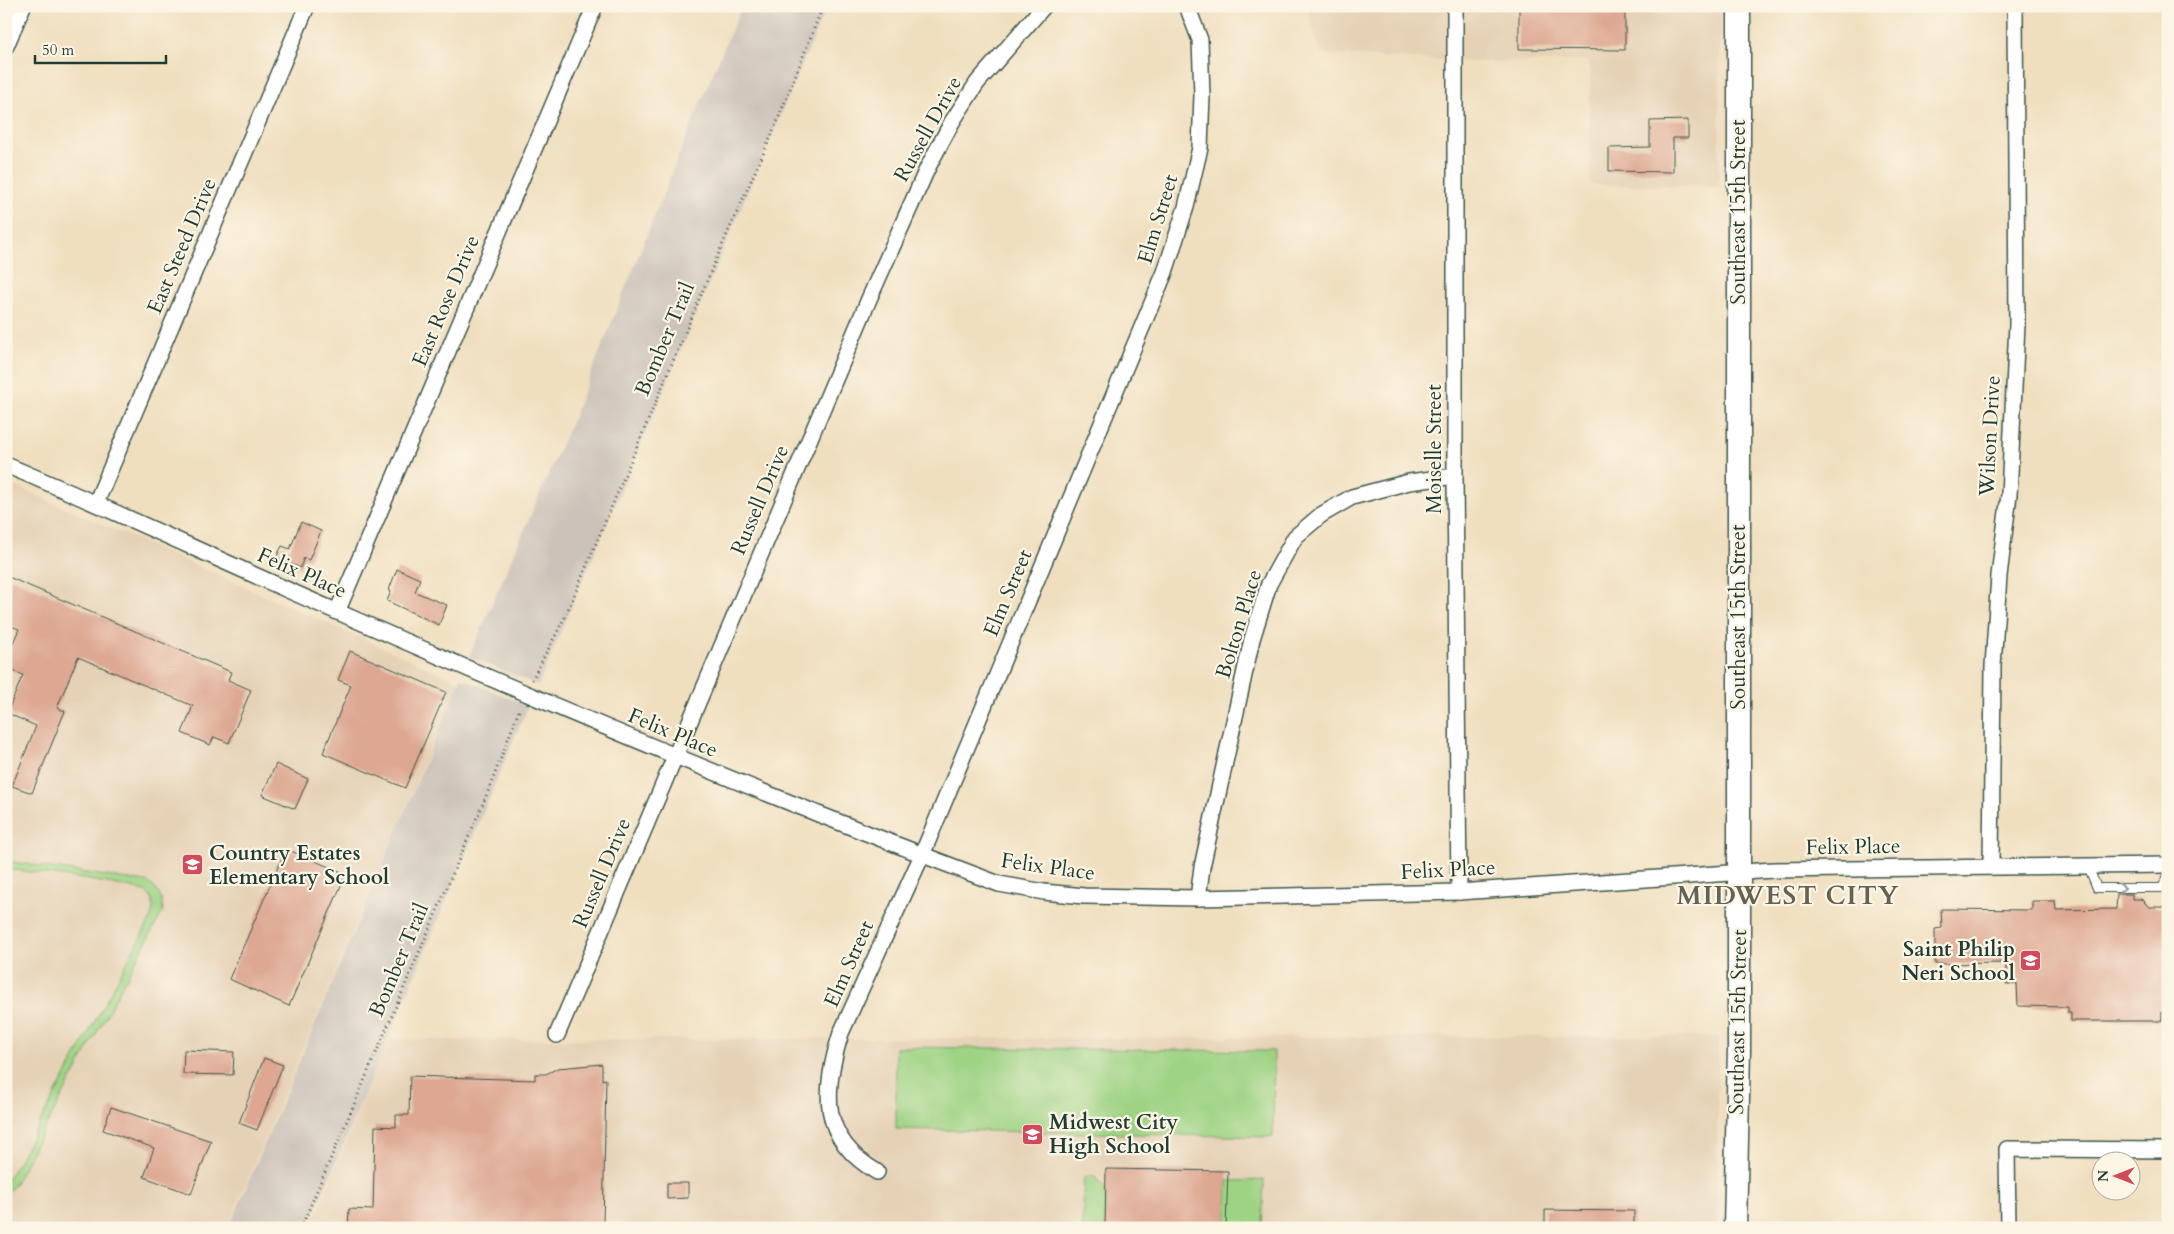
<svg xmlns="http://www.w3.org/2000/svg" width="2174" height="1234" viewBox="0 0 2174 1234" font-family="Cardo,serif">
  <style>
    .built { fill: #e5d1b6 }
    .industrial { fill: #ccc2b9 }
    .green { fill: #9ed384; stroke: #5e885c }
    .building { fill: #dda792 }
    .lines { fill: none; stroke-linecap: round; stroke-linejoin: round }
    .service-casing { stroke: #3e5549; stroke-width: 10 }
    .minor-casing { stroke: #3e5549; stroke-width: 18 }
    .secondary-casing { stroke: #3e5549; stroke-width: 25 }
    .path { stroke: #3e5549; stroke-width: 3; stroke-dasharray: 1 4; stroke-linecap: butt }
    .service { stroke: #fff; stroke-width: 8 }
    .minor { stroke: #fff; stroke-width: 15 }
    .secondary { stroke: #fff; stroke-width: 22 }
    .oneway { stroke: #8f9e9a }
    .labels { text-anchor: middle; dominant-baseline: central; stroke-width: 4.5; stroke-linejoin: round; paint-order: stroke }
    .street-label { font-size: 21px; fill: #1f3d34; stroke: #fcf5e5 }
    .poi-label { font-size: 21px; font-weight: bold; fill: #1f3d34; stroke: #fcf5e5; text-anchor: start }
    .district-label { font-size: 26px; font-weight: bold; letter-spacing: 1px; fill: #626255; stroke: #fcf5e5 }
  </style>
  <rect width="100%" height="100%" fill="#fcf5e5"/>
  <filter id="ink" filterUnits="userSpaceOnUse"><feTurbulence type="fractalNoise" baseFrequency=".02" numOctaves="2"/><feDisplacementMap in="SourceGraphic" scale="10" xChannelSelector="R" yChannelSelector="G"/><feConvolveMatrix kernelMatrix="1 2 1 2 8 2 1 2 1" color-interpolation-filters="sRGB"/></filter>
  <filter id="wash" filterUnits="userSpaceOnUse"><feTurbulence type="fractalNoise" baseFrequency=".0096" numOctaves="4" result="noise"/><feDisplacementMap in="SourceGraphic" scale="20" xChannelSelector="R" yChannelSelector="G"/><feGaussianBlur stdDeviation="1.12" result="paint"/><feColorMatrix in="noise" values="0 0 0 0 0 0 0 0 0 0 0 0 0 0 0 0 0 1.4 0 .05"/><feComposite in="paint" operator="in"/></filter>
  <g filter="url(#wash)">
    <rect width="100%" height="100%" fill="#f0dfbf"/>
    <!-- built -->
    <g class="built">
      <polygon points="1307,6 1720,6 1719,186 1590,185 1590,68 1587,61 1471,62 1321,54"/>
      <polygon points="6,482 459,681 227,1228 6,1228"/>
      <polygon points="1718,1036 1717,1228 311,1228 387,1040"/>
    </g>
    <!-- industrial -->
    <g class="industrial">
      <polygon points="742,6 827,6 538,685 469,657 573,418 701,101"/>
      <polygon points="461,678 528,706 308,1228 229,1228"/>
    </g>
    <!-- green -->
    <g class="green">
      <path d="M6 861 147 882C159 890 162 897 163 911L14 1185 6 1194V1180L15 1168 150 920C153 911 156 901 148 894 136 884 29 872 6 869Z"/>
      <polygon points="896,1047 1274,1051 1273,1137 896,1129"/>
      <polygon points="1084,1176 1094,1176 1106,1190 1105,1228 1082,1228"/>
      <polygon points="1264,1180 1262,1228 1226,1228 1228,1181"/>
    </g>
    <g id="blocks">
      <!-- building -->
      <g class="building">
        <polygon points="1519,6 1625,6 1625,50 1519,49"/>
        <polygon points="1688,120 1688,138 1673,138 1673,172 1609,171 1609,148 1650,147 1650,121"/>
        <polygon points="301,522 321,531 309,560 304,558 300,568 276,558 282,546 290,549"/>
        <polygon points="397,569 420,579 415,592 447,605 439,625 387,601 391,591 389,590"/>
        <polygon points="6,576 231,672 228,680 251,690 229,743 214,737 210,745 182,733 193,706 78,657 57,708 65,711 32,793 12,786 36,726 7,713 23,675 6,668 6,659 19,629 6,624"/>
        <polygon points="350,651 446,692 405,788 323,753 351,685 338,680"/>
        <polygon points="276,764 308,779 295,809 262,795"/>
        <polygon points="286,849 346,874 289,1006 229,979"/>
        <polygon points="2117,894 2132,894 2132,899 2141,899 2149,907 2168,907 2168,1012 2162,1012 2162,1021 2071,1021 2071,1013 2068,1013 2068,1007 2018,1006 2017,984 2006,984 2006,963 1935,964 1935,929 1942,928 1941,909 2032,910 2032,901 2055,901 2056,910 2116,909"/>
        <polygon points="184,1050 234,1052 233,1075 183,1074"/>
        <polygon points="264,1058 283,1065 257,1130 239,1123"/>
        <polygon points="602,1064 602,1080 606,1079 603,1228 348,1228 349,1209 373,1210 375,1126 396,1127 396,1115 409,1115 410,1076 535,1080 535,1074 546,1074 558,1068"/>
        <polygon points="111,1107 211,1141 191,1194 144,1177 154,1148 103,1130"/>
        <polygon points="1106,1169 1228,1171 1226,1228 1105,1228"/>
        <polygon points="667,1183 688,1183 688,1198 667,1199"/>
        <polygon points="1545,1210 1634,1211 1634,1228 1545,1228"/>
      </g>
    </g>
  </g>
  <g filter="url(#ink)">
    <use href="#blocks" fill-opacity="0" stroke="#3e5549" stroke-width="1"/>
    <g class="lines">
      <defs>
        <polyline id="service" points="2088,866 2097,888 2162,888 2168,876"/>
        <g id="minor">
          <polyline points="1455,6 1455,476 1459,892"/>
          <polyline points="6,46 23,6"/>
          <path d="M6 465C118 512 227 564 338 612 556 708 776 800 999 884L1044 892 1084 896 1198 898 1459 892 1773 870 2168 865"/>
          <polyline points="96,503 307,6"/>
          <polyline points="337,612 595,6"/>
          <polyline points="1991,867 1993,666 1999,576 2009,495 2017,324 2015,6"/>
          <polyline points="1198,898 1202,867 1252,639 1269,584 1295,537 1321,515 1352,497 1409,482 1455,476"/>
          <polyline points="557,1035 869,299 928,167 952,122 977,83 1044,6"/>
          <path d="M877 1172C819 1138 823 1091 841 1033L922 855 1165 272 1186 207 1200 148 1202 95 1200 40 1187 6"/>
          <polyline points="2008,1228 2007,1149 2168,1150"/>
        </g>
        <polyline id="secondary" points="1735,1228 1739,1050 1739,6"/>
      </defs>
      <!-- service casing -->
      <use href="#service" class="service-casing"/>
      <!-- minor casing -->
      <use href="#minor" class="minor-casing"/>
      <!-- secondary casing -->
      <use href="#secondary" class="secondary-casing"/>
      <!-- path -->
      <g class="path">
        <polyline points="532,680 565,617 720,250 773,132 823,6"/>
        <polyline points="301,1228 487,794 520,708"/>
      </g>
      <!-- service -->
      <use href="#service" class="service"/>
      <!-- minor -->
      <use href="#minor" class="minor"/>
      <!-- secondary -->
      <use href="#secondary" class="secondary"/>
    </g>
    <!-- one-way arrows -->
    <defs><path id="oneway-chevron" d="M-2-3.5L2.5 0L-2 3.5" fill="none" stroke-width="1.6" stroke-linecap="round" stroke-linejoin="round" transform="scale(1.25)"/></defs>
    <use class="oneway" href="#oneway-chevron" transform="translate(2122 888) rotate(-1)"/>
  </g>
  <!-- icons -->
  <defs>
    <symbol id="school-square" viewBox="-11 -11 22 22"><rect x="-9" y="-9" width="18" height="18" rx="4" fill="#d1495b" stroke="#fcf5e5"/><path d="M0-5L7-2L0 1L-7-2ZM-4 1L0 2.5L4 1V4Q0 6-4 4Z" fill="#fff"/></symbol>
  </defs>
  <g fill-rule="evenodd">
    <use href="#school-square" x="180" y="852" width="25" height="25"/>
    <use href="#school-square" x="2018" y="948" width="25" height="25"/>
    <use href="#school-square" x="1020" y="1122" width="25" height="25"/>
  </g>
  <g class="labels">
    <!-- street labels -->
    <g class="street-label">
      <text transform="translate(928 129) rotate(-61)">Russell Drive</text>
      <text transform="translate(1738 212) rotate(-90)">Southeast 15th Street</text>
      <text transform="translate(1158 219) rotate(-73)">Elm Street</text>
      <text transform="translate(182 246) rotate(-67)">East Steed Drive</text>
      <text transform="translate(446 301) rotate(-67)">East Rose Drive</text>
      <text transform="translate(665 339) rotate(-67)">Bomber Trail</text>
      <text transform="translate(1990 436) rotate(-87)">Wilson Drive</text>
      <text transform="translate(1434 449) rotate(-90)">Moiselle Street</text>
      <text transform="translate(760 500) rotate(-67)">Russell Drive</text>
      <text transform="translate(302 573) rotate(24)">Felix Place</text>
      <text transform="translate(1008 593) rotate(-67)">Elm Street</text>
      <text transform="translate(1738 617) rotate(-90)">Southeast 15th Street</text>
      <text transform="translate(1239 624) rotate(-73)">Bolton Place</text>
      <text transform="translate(673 733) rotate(23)">Felix Place</text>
      <text transform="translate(1853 847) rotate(-1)">Felix Place</text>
      <text transform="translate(1048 867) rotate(8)">Felix Place</text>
      <text transform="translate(1448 870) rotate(-3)">Felix Place</text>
      <text transform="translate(602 873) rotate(-67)">Russell Drive</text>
      <text transform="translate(399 960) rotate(-67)">Bomber Trail</text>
      <text transform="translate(849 964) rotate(-66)">Elm Street</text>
      <text transform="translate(1738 1022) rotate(-89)">Southeast 15th Street</text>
    </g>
    <!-- poi labels -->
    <g class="poi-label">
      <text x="209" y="853">Country Estates<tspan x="209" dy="24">Elementary School</tspan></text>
      <text x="2015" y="949" text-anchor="end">Saint Philip<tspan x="2015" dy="24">Neri School</tspan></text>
      <text x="1049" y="1122">Midwest City<tspan x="1049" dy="24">High School</tspan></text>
    </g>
    <!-- district labels -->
    <g class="district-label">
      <text x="1788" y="895">MIDWEST CITY</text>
    </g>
  </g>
  <!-- margin -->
  <rect width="2174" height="1234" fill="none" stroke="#fcf5e5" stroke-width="25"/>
  <!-- north arrow -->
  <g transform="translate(2116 1176) rotate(270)"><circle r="24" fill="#fcf5e5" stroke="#a4ab9e"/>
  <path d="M0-4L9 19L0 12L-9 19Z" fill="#d1495b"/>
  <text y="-8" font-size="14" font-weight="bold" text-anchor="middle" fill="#1f3d34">N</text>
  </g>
  <!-- scale -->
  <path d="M35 55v8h131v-8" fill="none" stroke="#1f3d34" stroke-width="2.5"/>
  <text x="42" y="55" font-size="15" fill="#1f3d34" stroke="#fcf5e5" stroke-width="4" paint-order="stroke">50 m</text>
</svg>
